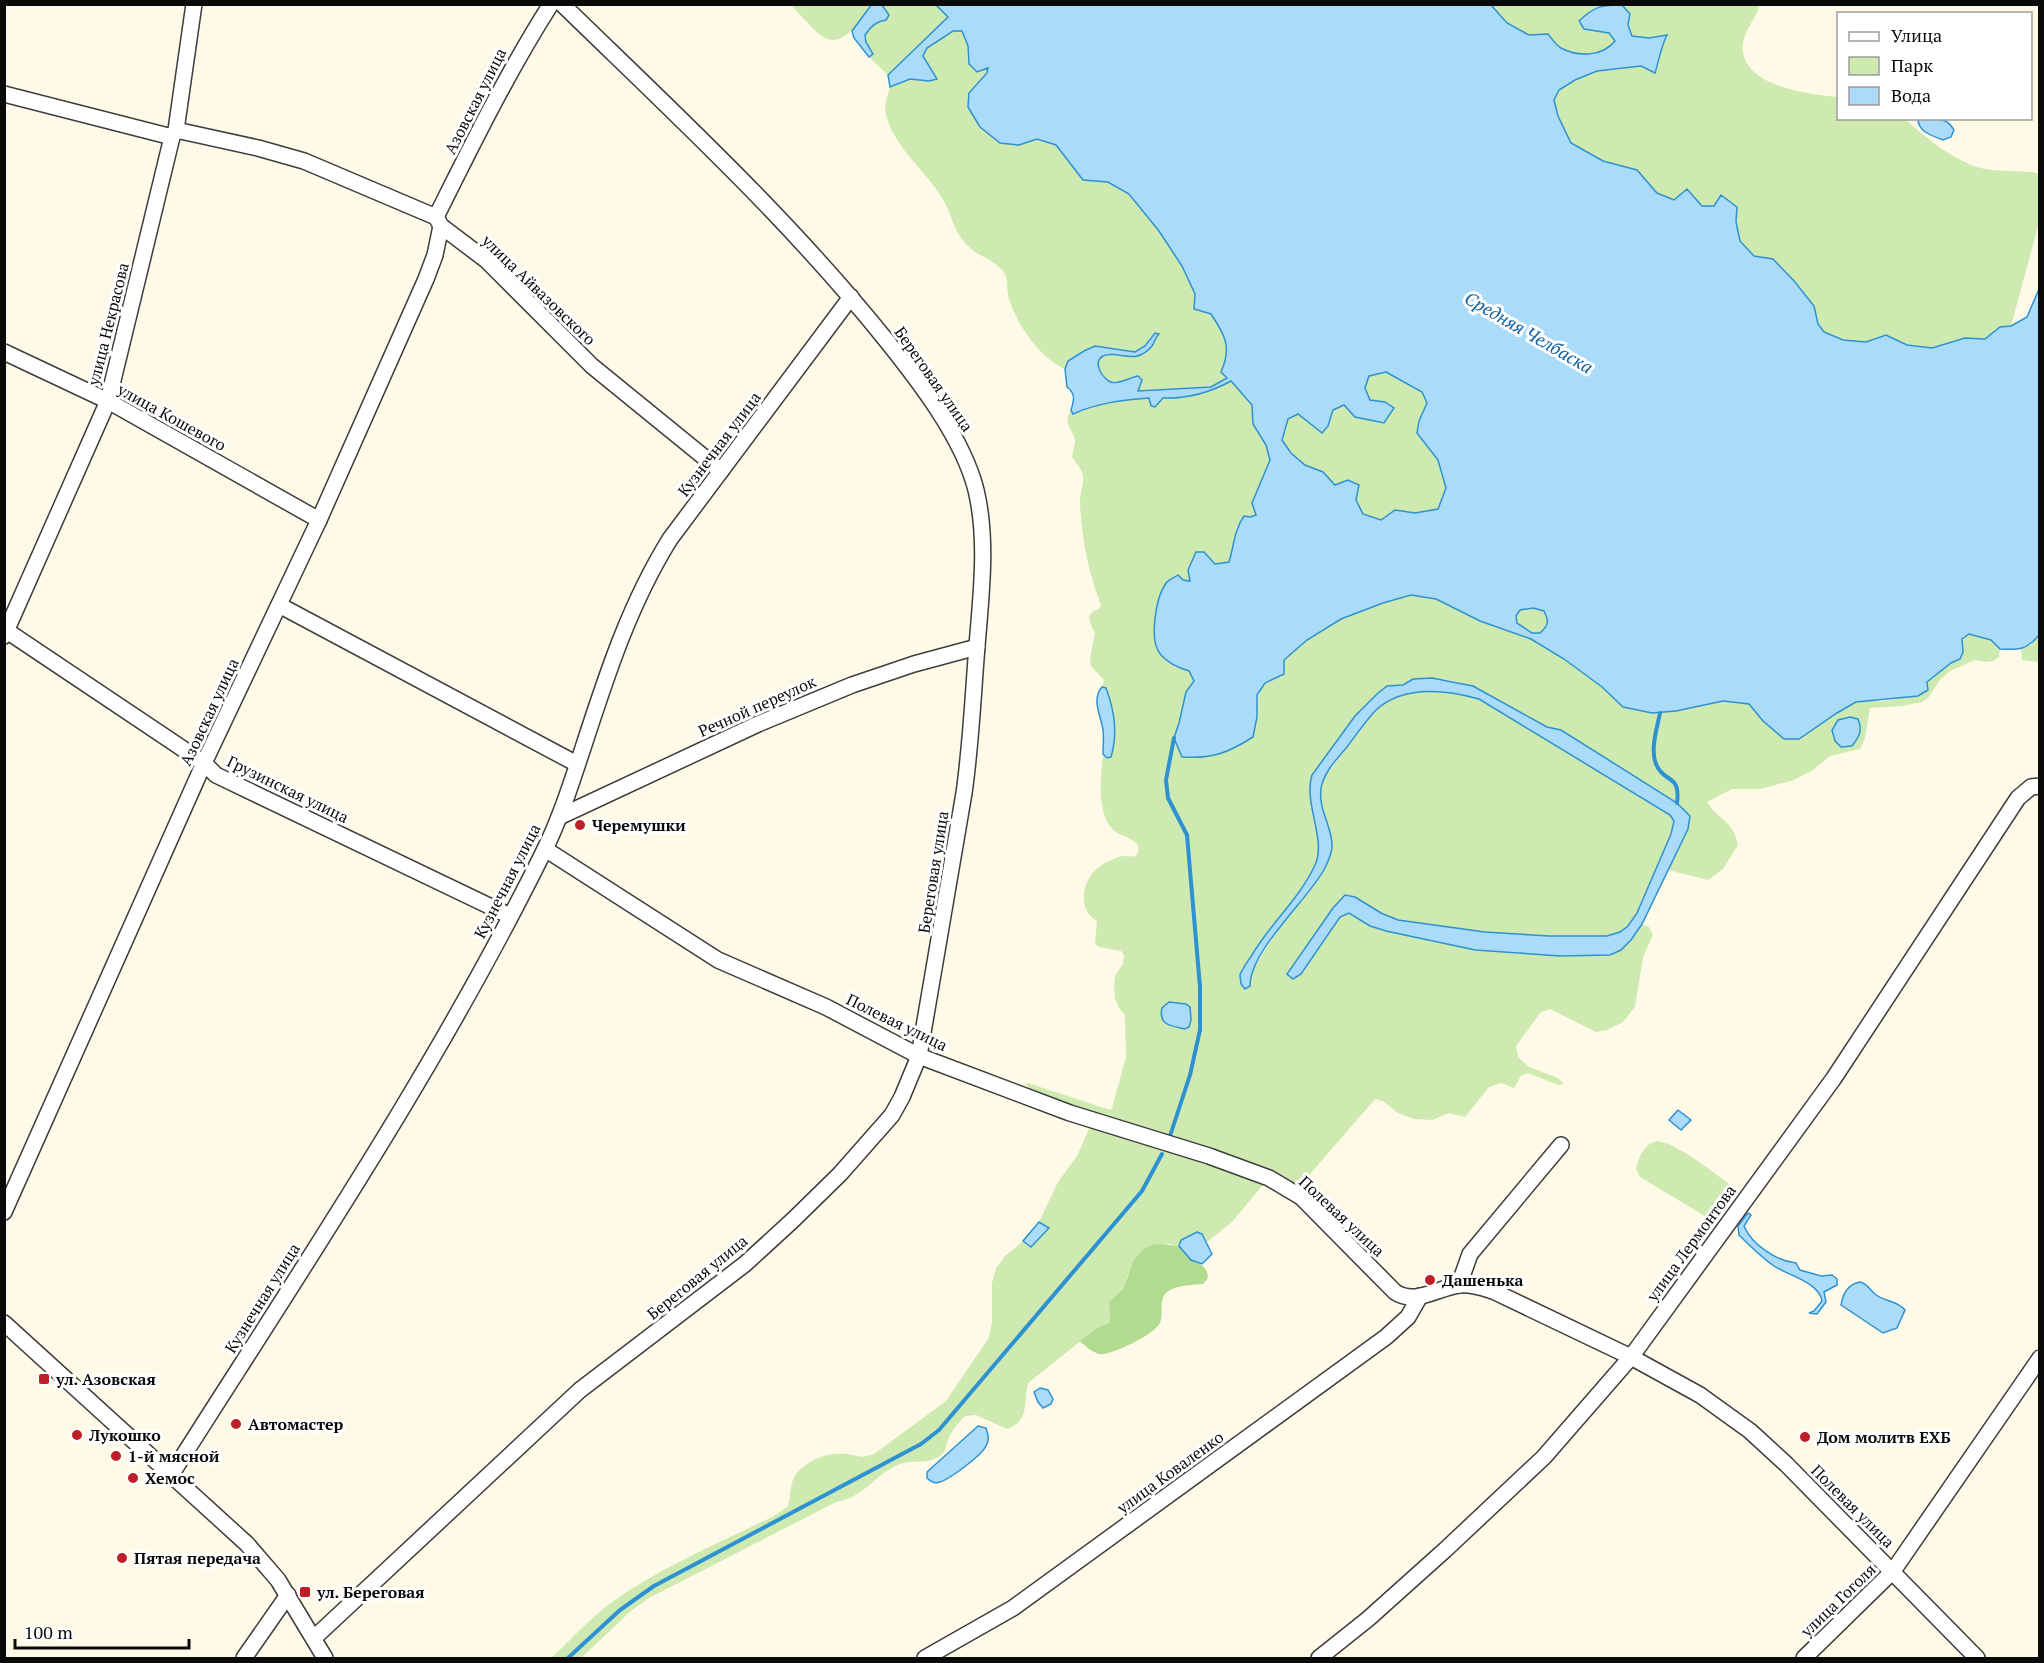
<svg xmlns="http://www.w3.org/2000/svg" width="2044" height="1663" viewBox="0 0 2044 1663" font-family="'PT Serif',serif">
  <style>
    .green { fill: #ceeab1 }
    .forest { fill: #b1db8f }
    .water { fill: #aadbf8; stroke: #2e91d2; stroke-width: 1.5; fill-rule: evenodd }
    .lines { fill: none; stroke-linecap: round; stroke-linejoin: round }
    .stream { stroke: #2e91d2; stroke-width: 4 }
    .minor-casing { stroke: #3d3d3d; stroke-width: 18 }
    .minor { stroke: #fff; stroke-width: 15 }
    .poi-dot { fill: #be1e26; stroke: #fff; stroke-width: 2 }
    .labels { text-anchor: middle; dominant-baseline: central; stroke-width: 6; stroke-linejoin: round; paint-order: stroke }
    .street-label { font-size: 16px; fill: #0a0a0a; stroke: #fff }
    .poi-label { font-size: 16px; font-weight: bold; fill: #0a0a0a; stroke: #fff; text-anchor: start }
    .water-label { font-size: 18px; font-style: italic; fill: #10619f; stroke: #fff }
  </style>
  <rect width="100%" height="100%" fill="#fffae7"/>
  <!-- green -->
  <g class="green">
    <path d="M791 5H872C862 17 845 48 825 38 817 35 798 12 791 5Z"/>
    <polygon points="882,5 936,5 948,17 888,75 869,57 873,53 866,42 865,35 868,29 889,15"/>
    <path d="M1491 5H1601L1590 11 1584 29 1610 33 1615 41C1602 57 1579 57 1561 48 1556 45 1552 39 1548 34L1529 35 1507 23Z"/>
    <path d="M1622 5H1760C1756 18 1745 29 1743 43 1738 87 1809 94 1838 97V118L1905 119C1926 138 1956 163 1985 169 2000 171 2017 171 2033 172L2039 174V223L2011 326 2000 327 1985 339 1965 338 1932 348 1907 345 1887 335 1866 342 1843 340 1824 332 1818 324 1814 306 1773 259C1767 258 1758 258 1753 256 1736 245 1736 224 1737 207L1703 206 1687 189 1674 200 1657 194 1637 170 1603 161 1571 143 1558 116 1554 100 1559 90 1575 80 1597 71 1641 66 1655 72C1659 60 1661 47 1666 35L1649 38 1632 36Z"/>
    <path d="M953 30 962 31C968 43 969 52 969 64L988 68 987 73 1019 145 1037 139 1056 145 1083 180 1108 182 1129 194 1159 231 1182 266 1195 294 1211 314 1223 333 1228 357 1222 372 1227 378 1211 387 1137 391 1141 386 1133 377 1129 380 1108 382 1098 366C1102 347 1114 359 1125 356 1134 354 1144 349 1153 345L1155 338 1150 337 1145 346 1135 352 1095 346 1069 361 1065 369C1039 357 1018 326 1009 299 1006 290 1009 280 1004 272 994 259 978 257 967 245 954 231 954 222 946 205 931 175 896 150 887 118 883 107 887 98 890 87L910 79 929 81 937 79 923 56 927 48Z"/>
    <polygon points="1386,372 1422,392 1428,403 1419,421 1417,433 1438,460 1446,488 1438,509 1415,514 1396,510 1381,520 1363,514 1356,500 1335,485 1323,472 1305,465 1291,453 1282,440 1287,419 1298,414 1322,433 1328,426 1333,410 1344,405 1385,402 1370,400 1365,388 1368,376"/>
    <path d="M1231 381 1252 405 1254 424 1266 445 1270 460 1252 503 1257 515 1236 527 1233 548 1229 562 1215 564 1204 552 1191 581 1183 580 1174 666 1189 671 1194 681 1182 706 1179 723 1174 738 1257 717C1257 688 1258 687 1284 674V660L1307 640 1341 619 1383 603 1411 595 1436 599 1480 621 1531 639 1564 659 1602 687 1624 707 1652 713 1676 711 1723 701 1749 704 1763 721 1799 739C1813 729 1841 706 1857 702 1870 699 1886 704 1898 698 1921 688 1938 669 1960 659L1963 652 1962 639 1969 634 1991 640 2000 649 1999 657 1993 661 1986 662 1975 660 1950 671 1940 680 1928 698 1922 702 1902 706 1870 708 1865 738 1860 749 1830 756 1813 770 1794 780 1760 789H1732L1707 802C1718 820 1734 821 1738 845L1723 869 1708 880 1668 870 1688 829 1690 817 1677 803 1561 730 1547 727 1473 686 1450 680 1432 678 1413 679 1403 685 1387 686 1366 704 1355 716 1312 775 1310 793 1319 848 1318 859 1303 886 1259 943 1240 974 1250 978 1254 968 1284 921 1308 892 1330 858V834L1325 821 1320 796 1324 778 1376 710 1392 699 1413 691 1460 694 1479 699 1670 815 1674 821 1671 834 1637 913 1628 926 1620 932 1607 936H1549L1485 932 1398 920 1381 913 1355 897 1346 895 1333 908 1291 968 1301 974 1340 917 1349 913 1370 926 1386 931 1475 950 1560 956 1610 955 1631 940 1642 924 1649 927 1653 935 1643 957 1635 1007 1623 1022 1607 1030 1596 1032 1550 1009 1541 1012 1516 1046 1518 1057 1529 1067 1558 1078 1564 1084 1558 1085 1528 1073 1521 1076 1514 1088 1501 1083 1489 1087 1465 1117 1449 1113 1432 1120 1414 1119 1398 1113 1383 1101 1375 1099 1299 1187 1283 1177 1222 1153 1092 1114 1028 1088 1026 1084 1028 1083 1110 1110 1112 1108 1126 1057 1125 1015 1120 1010 1115 999 1114 986 1115 976 1123 964 1124 955 1121 951 1099 947 1095 944 1097 921C1076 909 1082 879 1100 866 1106 862 1116 858 1122 856 1126 856 1131 857 1136 856 1147 839 1120 838 1112 829 1096 809 1101 778 1103 754L1107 758 1111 757C1118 734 1114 709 1106 688L1102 687 1104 680 1091 666 1090 658 1095 633C1089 622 1085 613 1099 609L1101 605C1088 571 1082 540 1080 504 1079 494 1086 482 1082 472 1080 467 1075 462 1072 457 1073 452 1075 445 1075 440 1073 429 1062 424 1071 410L1074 414C1098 404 1123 400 1149 398L1155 407 1163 398C1188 399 1209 393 1231 381Z"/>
    <path d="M1533 608 1544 610C1549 621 1549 625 1540 633H1532L1517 623 1516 617 1520 610Z"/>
    <polygon points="2039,635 2039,662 2022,660 2021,648 2030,646"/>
    <path d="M1090 1127 1203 1162 1263 1185 1232 1222 1207 1242 1202 1234 1181 1240 1179 1246 1168 1244 1128 1274 1123 1289 1109 1302 1110 1322 1097 1328 1028 1383C1023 1404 1030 1421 1007 1429L976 1415 965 1416C957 1424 951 1431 947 1443 947 1444 945 1451 944 1452 933 1466 914 1459 900 1464 874 1474 866 1497 836 1502L649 1598 632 1610 581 1658H551C571 1640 590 1618 612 1602 661 1567 719 1543 774 1516L788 1506C790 1499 790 1490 792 1483 797 1463 828 1451 847 1454 862 1456 857 1459 874 1454L946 1401 988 1339 992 1323V1283L996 1268 1005 1256 1023 1241 1031 1247 1048 1228 1039 1222 1058 1182 1077 1156Z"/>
    <path d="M1657 1141C1680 1144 1716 1175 1736 1189L1713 1221 1640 1177 1636 1169C1639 1156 1644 1144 1657 1141Z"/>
  </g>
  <!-- forest -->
  <path class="forest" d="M1155 1244 1179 1246C1182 1250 1185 1254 1189 1258 1198 1266 1207 1263 1208 1278L1203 1284C1192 1285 1176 1285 1167 1292 1158 1300 1164 1312 1160 1323 1155 1334 1111 1356 1099 1354 1092 1352 1085 1346 1080 1341L1097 1328 1110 1322 1109 1302 1123 1289 1134 1260 1143 1249Z"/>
  <!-- water -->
  <g class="water">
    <path d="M872 4 882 5 889 15 886 20C877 21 870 27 865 35L866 42 873 54 869 57 854 38 852 31Z"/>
    <path d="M936 5H1491L1507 23 1529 35 1548 34C1552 39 1556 45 1561 48 1578 57 1602 57 1615 41L1609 33 1584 29 1579 21C1595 6 1601 5 1622 5L1630 14 1628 25 1632 36 1649 38 1667 35C1661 47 1659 60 1655 73L1641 66 1597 71 1575 80 1559 90 1554 100 1558 116 1571 143 1603 161 1637 170 1657 193 1674 200 1687 189 1702 206H1714L1721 195 1737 207 1736 222 1740 241 1754 256 1773 259 1795 282 1814 306 1818 324 1824 332 1843 340 1866 342 1886 335 1907 345 1932 348 1965 338 1985 339 2000 327 2011 326 2027 317 2039 289V635C2027 650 2019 650 2000 649L1991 640 1969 634 1962 639 1963 652 1960 659 1951 663 1927 682 1928 690 1918 696 1856 702 1837 713 1799 739H1784L1763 721 1749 704 1723 701 1676 711 1652 713 1623 707 1602 687 1564 659 1531 639 1480 621 1436 599 1411 595 1383 603 1341 619 1307 640 1284 660V674L1265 683 1257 695V717L1253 737C1228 753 1212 759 1182 757L1174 738 1179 723 1186 692 1194 681 1189 671C1179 668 1169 664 1161 655 1148 641 1156 597 1166 583 1169 579 1174 578 1178 575L1183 580 1190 581 1188 570 1196 552H1204L1215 564 1229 562C1234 546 1234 530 1244 516L1250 517 1256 515 1252 503 1270 460 1266 445 1253 424 1252 405 1231 381C1209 393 1188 399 1163 398L1155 407 1151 406 1149 398C1123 400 1097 403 1073 414L1071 410C1074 400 1076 394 1067 387L1065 369 1068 361 1084 351 1095 346 1135 352 1145 346 1155 333 1159 334C1155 337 1155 342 1152 346 1135 367 1118 349 1103 356 1091 363 1105 381 1111 382 1120 385 1130 377 1138 376L1142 380 1138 391 1211 387 1227 378 1221 372C1232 347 1225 335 1211 314L1194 309 1195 294 1182 266 1159 231 1129 194 1108 182 1083 180 1056 145 1037 139 1019 145 1000 143 980 127 968 107 969 93 987 73 988 68 977 72 969 64 968 46 962 31H953L927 48 923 56 937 79 929 81 910 79 890 87 888 75 948 17ZM1386 372 1422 392 1427 403 1419 421 1417 433 1438 460 1446 488 1438 509 1415 513 1395 510 1381 520 1363 514 1356 500 1359 485 1348 480 1335 485 1323 472 1305 465 1291 453 1282 440 1288 419 1298 414 1322 433 1328 426 1333 410 1344 405 1355 417 1384 423 1394 408 1385 402 1370 400 1365 388 1369 376ZM1533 608 1544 611C1549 621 1549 625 1540 633H1532L1517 623 1516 616 1520 610Z"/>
    <path d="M1918 119C1932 118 1947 116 1954 130L1951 137 1943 140C1933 136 1918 132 1918 119Z"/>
    <path d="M1432 678 1473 686 1547 727 1561 730 1677 803 1690 816 1688 829 1642 924 1631 940 1621 950 1610 955 1560 956 1475 950 1386 931 1370 926 1349 913 1340 917 1301 974 1293 979 1287 974 1333 908 1345 895 1355 897 1381 913 1398 920 1485 932 1549 936H1607L1620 932 1628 926 1637 913 1671 834 1674 821 1670 815 1479 699C1446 690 1402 685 1375 711 1365 722 1356 735 1347 747 1337 759 1323 773 1321 789 1318 809 1333 829 1332 846 1332 854 1328 861 1325 868 1308 900 1250 950 1250 986L1245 989 1241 984C1241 981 1240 978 1240 975 1242 969 1248 961 1252 955 1270 924 1300 898 1315 865 1327 840 1303 803 1312 775L1355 716 1377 694 1387 686 1403 685 1413 679Z"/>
    <path d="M1102 687 1106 688C1114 709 1118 734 1111 757L1107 758 1103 754C1103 746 1104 738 1103 730 1101 716 1091 699 1102 687Z"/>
    <path d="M1850 717 1858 719C1863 731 1859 737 1852 746L1841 747 1835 741 1832 730 1838 720Z"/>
    <path d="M1169 1002 1186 1004 1190 1007 1191 1020 1189 1027 1185 1029C1171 1026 1158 1025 1162 1008Z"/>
    <polygon points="1678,1110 1691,1120 1681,1130 1669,1120"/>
    <path d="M1748 1213 1751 1215 1744 1226C1752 1245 1777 1261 1796 1263L1800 1270 1821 1276 1832 1275 1837 1279V1285L1824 1292 1826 1302 1817 1314 1809 1313 1814 1311 1822 1301C1819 1282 1789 1276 1774 1266 1761 1257 1750 1246 1739 1235L1738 1226Z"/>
    <polygon points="1039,1222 1049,1228 1031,1247 1023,1241"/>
    <polygon points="1197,1232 1202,1234 1212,1254 1202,1264 1191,1260 1179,1246 1181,1240"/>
    <path d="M1860 1282C1868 1284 1869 1289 1875 1294 1884 1302 1897 1300 1905 1310L1897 1328 1883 1333 1841 1305C1843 1293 1848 1284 1860 1282Z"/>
    <polygon points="1040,1388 1048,1390 1053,1399 1051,1404 1043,1408 1038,1402 1034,1392"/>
    <path d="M978 1426 986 1428C988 1435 990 1439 986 1446 982 1455 950 1479 940 1482 935 1484 931 1482 927 1478V1472Z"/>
  </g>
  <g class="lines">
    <!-- stream -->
    <g class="stream">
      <path d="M1660 713C1657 728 1650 750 1656 764 1664 784 1681 773 1677 803"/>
      <polyline points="1170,1136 1190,1075 1200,1030 1200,987 1187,835 1168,798 1166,780 1174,738"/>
      <polyline points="568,1658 620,1610 654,1586 921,1444 939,1430 1142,1191 1162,1154"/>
    </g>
    <defs>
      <g id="minor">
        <polyline points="4,94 172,137"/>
        <polyline points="176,130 258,148 304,161 436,217 441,226 486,260 592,366 721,471"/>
        <path d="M436 217C472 145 507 73 551 4"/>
        <polyline points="4,352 108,401 319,520"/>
        <polyline points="279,605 577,764"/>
        <polyline points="4,629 204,763 216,775 510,916"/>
        <polyline points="4,636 108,401 172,137 176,130 194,4"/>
        <polyline points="559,817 758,724 852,685 914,664 977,647"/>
        <path d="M545 849 718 960 826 1007 919 1056 1070 1113 1209 1156 1269 1178 1301 1197 1395 1292C1416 1306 1438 1287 1460 1285 1471 1284 1483 1288 1493 1291L1631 1357 1700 1395 1750 1431 1786 1464 1977 1658"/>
        <polyline points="4,1212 204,763 319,520 426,279 435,255 441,226"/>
        <polyline points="1459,1285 1470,1254 1561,1145"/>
        <polyline points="4,1323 247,1544 278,1580 325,1658"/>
        <path d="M171 1475C301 1270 437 1068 544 851 560 819 571 784 582 751 606 677 629 605 670 539L851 297"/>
        <path d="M314 1638 580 1390 745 1264 793 1220 840 1174 892 1115 902 1097 919 1056 964 793C971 745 973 695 977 646 981 595 988 540 976 490 963 438 919 381 886 340 788 218 674 113 562 4"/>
        <polyline points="244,1658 288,1595"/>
        <polyline points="925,1658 1013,1608 1386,1337 1408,1317 1420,1296"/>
        <polyline points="1319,1658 1368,1619 1445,1550 1544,1457 1631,1357 1834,1078 2018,798 2031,787 2040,786"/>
        <polyline points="1804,1658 1893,1571 2040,1358"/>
      </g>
    </defs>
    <!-- minor casing -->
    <use href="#minor" class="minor-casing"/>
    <!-- minor -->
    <use href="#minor" class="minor"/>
  </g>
  <!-- markers -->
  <g class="poi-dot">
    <circle cx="580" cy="825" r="6"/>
    <circle cx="1430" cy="1280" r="6"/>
    <rect x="38" y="1373" width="12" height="12" rx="3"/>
    <circle cx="236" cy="1424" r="6"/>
    <circle cx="77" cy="1435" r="6"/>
    <circle cx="1805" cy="1437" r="6"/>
    <circle cx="116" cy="1456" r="6"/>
    <circle cx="133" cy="1478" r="6"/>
    <circle cx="122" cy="1558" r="6"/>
    <rect x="299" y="1586" width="12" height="12" rx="3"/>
  </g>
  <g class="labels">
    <!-- street labels -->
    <g class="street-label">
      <text transform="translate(475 101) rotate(-63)">Азовская улица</text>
      <text transform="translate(539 290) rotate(44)">улица Айвазовского</text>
      <text transform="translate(108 324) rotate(-76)">улица Некрасова</text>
      <text transform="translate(934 379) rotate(55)">Береговая улица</text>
      <text transform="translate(172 417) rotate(29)">улица Кошевого</text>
      <text transform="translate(719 444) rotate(-53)">Кузнечная улица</text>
      <text transform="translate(757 706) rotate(-24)">Речной переулок</text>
      <text transform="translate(209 712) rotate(-65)">Азовская улица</text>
      <text transform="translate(288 789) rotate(26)">Грузинская улица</text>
      <text transform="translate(933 872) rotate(-81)">Береговая улица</text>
      <text transform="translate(507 881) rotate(-63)">Кузнечная улица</text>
      <text transform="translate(897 1022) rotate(26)">Полевая улица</text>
      <text transform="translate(1342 1216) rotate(43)">Полевая улица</text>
      <text transform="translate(1691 1243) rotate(-54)">улица Лермонтова</text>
      <text transform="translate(697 1277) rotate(-39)">Береговая улица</text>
      <text transform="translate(262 1298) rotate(-58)">Кузнечная улица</text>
      <text transform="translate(1170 1472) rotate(-36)">улица Коваленко</text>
      <text transform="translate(1853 1506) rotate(45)">Полевая улица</text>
      <text transform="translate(1838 1600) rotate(-44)">улица Гоголя</text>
    </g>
    <!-- poi labels -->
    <g class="poi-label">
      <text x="592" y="825">Черемушки</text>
      <text x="1442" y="1280">Дашенька</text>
      <text x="56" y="1379">ул. Азовская</text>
      <text x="248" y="1424">Автомастер</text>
      <text x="89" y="1435">Лукошко</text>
      <text x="1817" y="1437">Дом молитв ЕХБ</text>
      <text x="128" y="1456">1-й мясной</text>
      <text x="145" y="1478">Хемос</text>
      <text x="134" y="1558">Пятая передача</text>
      <text x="317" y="1592">ул. Береговая</text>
    </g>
    <!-- water labels -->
    <g class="water-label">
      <text transform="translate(1529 332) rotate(30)">Средняя Челбаска</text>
    </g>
  </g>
  <!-- border -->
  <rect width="2044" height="1663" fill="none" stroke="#0a0a0a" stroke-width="12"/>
  <!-- legend -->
  <rect x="1837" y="12" width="195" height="108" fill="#ffffff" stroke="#9d9d9d" stroke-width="1.5"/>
  <rect x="1849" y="32" width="30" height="9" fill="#ffffff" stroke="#9d9d9d" stroke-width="1.5"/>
  <text x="1891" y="42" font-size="18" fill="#0a0a0a">Улица</text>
  <rect x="1849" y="57" width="30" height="18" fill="#ceeab1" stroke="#9d9d9d" stroke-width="1.5"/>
  <text x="1891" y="72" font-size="18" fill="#0a0a0a">Парк</text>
  <rect x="1849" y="87" width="30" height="18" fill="#aadbf8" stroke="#9d9d9d" stroke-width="1.5"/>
  <text x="1891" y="102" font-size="18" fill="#0a0a0a">Вода</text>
  <!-- scale -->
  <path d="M15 1639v9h174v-9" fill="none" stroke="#0a0a0a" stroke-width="3"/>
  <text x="24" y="1639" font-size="18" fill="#0a0a0a" stroke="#ffffff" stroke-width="4.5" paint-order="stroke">100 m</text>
</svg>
